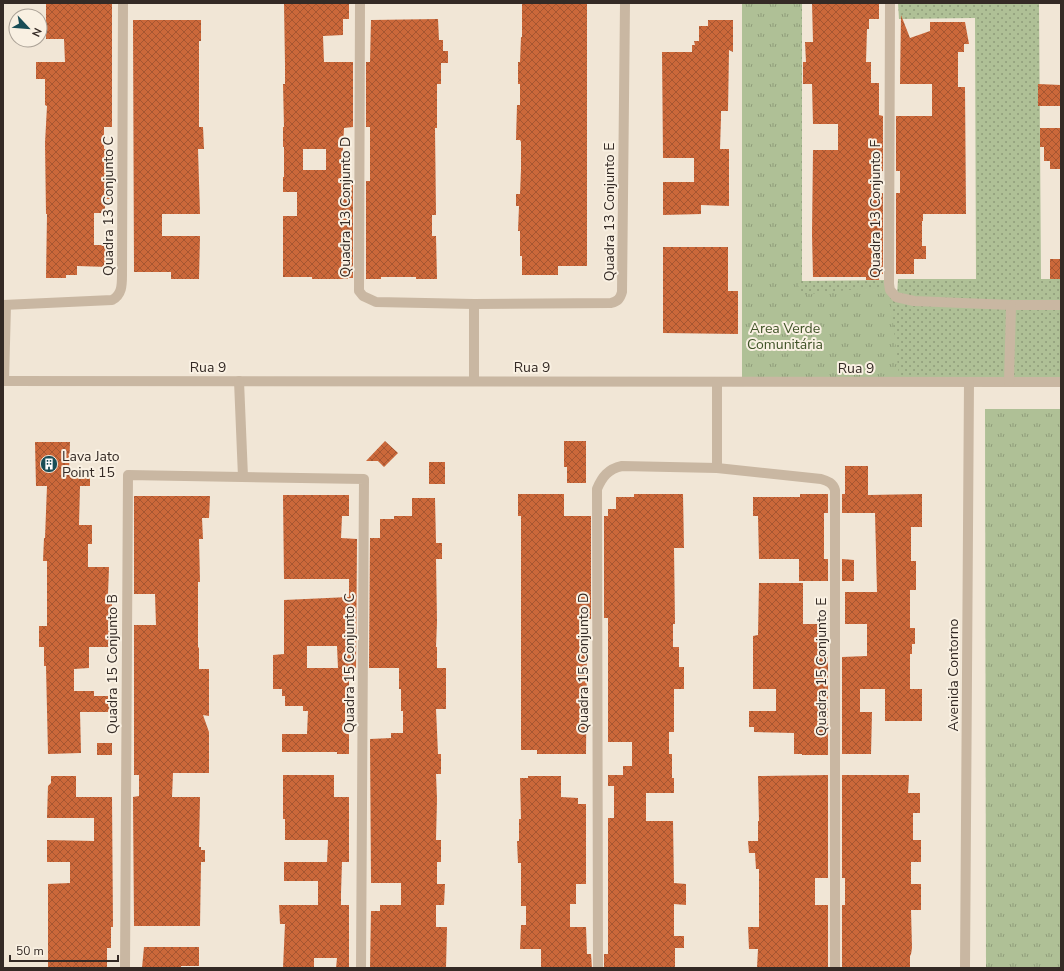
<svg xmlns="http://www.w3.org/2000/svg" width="1064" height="971" viewBox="0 0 1064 971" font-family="'Nunito Sans',sans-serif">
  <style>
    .grass { fill: url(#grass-dots) }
    .park { fill: url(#park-tufts) }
    .building { fill: url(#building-cross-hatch); fill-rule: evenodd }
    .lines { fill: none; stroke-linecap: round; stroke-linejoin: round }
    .minor { stroke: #c9b7a2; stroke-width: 10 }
    .labels { text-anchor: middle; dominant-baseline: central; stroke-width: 4; stroke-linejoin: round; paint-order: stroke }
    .street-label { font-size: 14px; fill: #342a25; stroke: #f9f0e2 }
    .park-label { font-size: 14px; fill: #405328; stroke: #f9f0e2 }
    .poi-label { font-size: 14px; fill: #342a25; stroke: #f9f0e2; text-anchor: start }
  </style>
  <defs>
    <pattern id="grass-dots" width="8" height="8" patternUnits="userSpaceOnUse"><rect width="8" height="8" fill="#afc096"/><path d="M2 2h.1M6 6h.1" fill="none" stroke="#8f9c7a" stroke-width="1.8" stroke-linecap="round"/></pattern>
    <pattern id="park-tufts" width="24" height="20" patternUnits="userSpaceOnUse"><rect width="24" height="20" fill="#afc096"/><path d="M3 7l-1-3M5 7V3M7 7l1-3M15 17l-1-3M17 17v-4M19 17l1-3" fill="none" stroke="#8f9c7a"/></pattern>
    <pattern id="building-cross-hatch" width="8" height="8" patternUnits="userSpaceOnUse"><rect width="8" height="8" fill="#cb683a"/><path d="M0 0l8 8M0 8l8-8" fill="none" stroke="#a65631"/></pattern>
  </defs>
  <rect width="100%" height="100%" fill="#f1e6d6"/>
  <!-- grass -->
  <polygon class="grass" points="742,3 802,3 802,281 889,280 897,296 898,279 976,279 975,18 899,19 898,3 1039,3 1041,279 1061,279 1061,382 742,382"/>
  <!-- park -->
  <g class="park">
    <polygon points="742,3 800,3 799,295 889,286 899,376 742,382"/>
    <polygon points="985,409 1061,409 1061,968 986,968"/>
  </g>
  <!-- building -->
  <g class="building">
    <polygon points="46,3 112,3 112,127 104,127 104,149 112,149 112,199 105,199 105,213 94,213 94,245 108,245 108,267 77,266 77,275 66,275 66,278 46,278 47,214 46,214 45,143 47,106 45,105 45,79 36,79 36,62 65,62 64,39 46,39"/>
    <path d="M284 3H349V19H343V35L323 36 324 62H353V127L344 128 343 149V181H353V278H348V279H312V277H283V216H297V192H283V177H284V147H283V127H284L283 84H285V65ZM303 149H326V170H303Z"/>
    <polygon points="522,3 587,3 587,266 558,266 558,275 522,275 522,256 520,256 520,231 518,231 519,206 516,206 516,194 520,194 521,170 521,142 520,140 516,140 517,105 520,105 520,84 518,84 518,62 520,62 521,37 522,37"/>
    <polygon points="812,3 879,3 879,19 869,19 869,29 867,29 866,62 871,62 871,83 879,83 879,115 883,116 883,171 875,172 875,193 883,193 883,274 879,274 879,280 866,280 866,277 813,277 812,234 813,150 838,150 838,124 813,124 812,84 803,84 803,62 806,62 805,42 813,42"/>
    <polygon points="901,15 910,38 930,31 930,22 965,22 969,44 964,44 964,52 958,52 958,87 965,87 966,214 923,214 923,221 922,221 922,246 926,246 926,259 914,259 914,274 896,274 896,193 900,193 900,171 896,171 896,116 932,116 932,84 900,84"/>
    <polygon points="438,19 439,40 443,40 443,51 448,51 448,63 441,63 441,84 437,84 437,128 435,128 436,215 432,215 432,236 436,236 437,279 416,279 416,277 381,277 381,279 366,279 366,181 370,181 370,127 366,127 366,62 370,62 371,20"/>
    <polygon points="133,20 201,20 201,41 199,41 199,127 203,127 204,149 198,149 200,214 162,214 162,236 200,236 199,279 171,279 171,272 134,272"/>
    <polygon points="708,20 733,20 733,52 729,50 728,111 721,111 721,117 720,149 729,149 729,206 701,205 701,214 663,215 663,182 694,182 694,158 663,158 662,52 692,52 692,45 695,45 694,41 699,41 699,26 708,26"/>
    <polygon points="1038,84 1061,85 1061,106 1038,106"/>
    <polygon points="1040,128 1061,128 1061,169 1050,169 1050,161 1044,161 1044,147 1040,147"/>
    <polygon points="663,247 728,247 728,291 738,291 738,334 663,333"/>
    <rect x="1050" y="259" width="11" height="20"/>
    <polygon points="385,441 398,453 384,467 378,461 366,461"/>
    <polygon points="564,441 586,441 586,483 567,483 567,467 564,467"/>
    <polygon points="35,442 70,442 69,474 90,475 90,486 80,486 79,525 92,525 92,544 88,544 88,567 109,567 108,594 112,594 112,647 89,647 89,668 74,669 74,691 94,691 94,696 111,696 111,712 80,712 81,753 48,754 46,666 44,666 44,647 39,647 39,626 47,626 47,561 43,561 44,538 45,538 47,486 36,486"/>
    <rect x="429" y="462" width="16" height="22"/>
    <polygon points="845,466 868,466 868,495 922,494 922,527 911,527 911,561 916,561 916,590 910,590 910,628 915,628 915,644 912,644 912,654 910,654 910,689 922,689 922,721 885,721 885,689 860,689 860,712 872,712 871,754 842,754 842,657 867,656 867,624 845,624 845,592 877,592 875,513 842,513 842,494 845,494"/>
    <polygon points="518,494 564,494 564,516 591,516 591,619 587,619 587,624 580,624 580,645 587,645 586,754 537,754 537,750 521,750 521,516 518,516"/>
    <polygon points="634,494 683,494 684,548 674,548 675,624 673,624 673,647 679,647 679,667 684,667 684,689 674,689 674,732 669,732 669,754 672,754 672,778 674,778 674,793 646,793 646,821 673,821 674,883 686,884 686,905 674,904 674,936 684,936 684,948 675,948 675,968 604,968 604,954 608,954 608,818 614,818 614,786 608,786 608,775 623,775 623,766 632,766 632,742 608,742 608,618 604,618 604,516 608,516 608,509 616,509 616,497 634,497"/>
    <polygon points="800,494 828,494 828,513 824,513 824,559 828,559 828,581 799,581 799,559 759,559 758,516 753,516 753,497 800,497"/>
    <path d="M283 495H349V516H342L341 538 357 539 356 668H349V689H345V732H349V754H337V752H282V734H307L308 711H303V706H285V696H282V689H273V655L284 654V600L349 597V579H284ZM307 646H337L338 668H307Z"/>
    <polygon points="134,496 210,496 209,518 202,518 203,539 199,539 200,582 198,582 198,648 199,647 199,669 209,669 209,716 203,715 209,732 209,773 173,773 172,797 200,797 199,847 201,847 201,850 205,850 205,862 201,862 200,926 134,926 133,797 139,796 139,775 134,775 134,625 156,625 155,594 134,594"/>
    <polygon points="412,498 435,498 436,543 442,543 442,559 436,559 437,622 436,647 437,647 437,668 446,668 446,709 436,709 438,754 441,754 441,774 436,774 437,799 436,840 441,840 441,862 437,862 437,884 445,884 444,905 436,905 436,927 447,927 446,968 370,968 371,911 380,911 380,905 401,905 401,883 371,883 370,739 391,738 391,733 403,733 403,711 401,711 401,689 399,689 399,668 369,668 370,538 380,538 380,519 394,519 394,516 412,516"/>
    <polygon points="842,559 854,560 854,581 842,581"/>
    <polygon points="759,583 803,583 803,624 824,624 824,657 828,657 828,755 802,755 802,754 794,754 794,733 754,732 754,727 749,727 749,711 776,711 776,689 753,689 753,636 758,635"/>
    <rect x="97" y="743" width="15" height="12"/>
    <polygon points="283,775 334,775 334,797 349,797 349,862 342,862 341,893 341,905 349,905 349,968 336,968 337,958 314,958 314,968 283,968 285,924 280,924 279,905 318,905 318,881 284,881 284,862 327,862 328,840 285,840 285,819 283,819"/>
    <polygon points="828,775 828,878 815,878 815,905 828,905 828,968 757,968 758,949 749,949 748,927 759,927 759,869 756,869 755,853 749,853 748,841 758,841 758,821 759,821 758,776"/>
    <polygon points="842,775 909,775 908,793 920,793 920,813 913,813 913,840 921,840 921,862 911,862 911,884 921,884 921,910 911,910 912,948 911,954 910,956 910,968 842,968 842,905 845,905 845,878 842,878"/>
    <polygon points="51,776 76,776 76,797 112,797 113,927 111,927 111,948 107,948 107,968 48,967 48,884 70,883 70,862 47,862 47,840 94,841 94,818 47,818 48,786 51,783"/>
    <polygon points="528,776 561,776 561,797 578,798 578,804 586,804 586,884 576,884 576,904 570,904 570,927 586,927 587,954 591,954 592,968 541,968 541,949 520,949 521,927 521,925 526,925 526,906 521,906 521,863 518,863 517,841 519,841 519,819 521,819 520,778 528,778"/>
    <polygon points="144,947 199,947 199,966 181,966 181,968 142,968"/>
  </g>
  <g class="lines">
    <!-- minor -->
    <g class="minor">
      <path d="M360 3 359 291 363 296 376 302 474 304 611 303C618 301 620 299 622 292L625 3"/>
      <polyline points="890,3 889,284 890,290 896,297 914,301 1011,305 1061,305"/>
      <polyline points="474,304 474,381"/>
      <path d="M3 305 112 300C122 295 122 285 122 275L123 3"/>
      <polyline points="3,381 1061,382"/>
      <polyline points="4,381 6,305"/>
      <polyline points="239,381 243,477"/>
      <polyline points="1009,382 1011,305"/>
      <polyline points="717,468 717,382"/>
      <polyline points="125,968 128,475 364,479 361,968"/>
      <path d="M598 968 597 489C602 477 608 469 622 466L717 468 821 479C828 481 833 483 835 490V968"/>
      <polyline points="965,968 969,382"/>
    </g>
  </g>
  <!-- icons -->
  <defs>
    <symbol id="building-disc" viewBox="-11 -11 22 22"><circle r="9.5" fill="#194d56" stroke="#f9f0e2"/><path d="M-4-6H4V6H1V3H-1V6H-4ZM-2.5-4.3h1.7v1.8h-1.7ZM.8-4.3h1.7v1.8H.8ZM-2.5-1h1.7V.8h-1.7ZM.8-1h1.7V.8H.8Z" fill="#fff"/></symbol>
  </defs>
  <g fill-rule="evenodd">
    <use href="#building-disc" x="39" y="454" width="20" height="20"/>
  </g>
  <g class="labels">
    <!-- street labels -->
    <g class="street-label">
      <text transform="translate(108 206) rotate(-90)">Quadra 13 Conjunto C</text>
      <text transform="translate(345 207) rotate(-90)">Quadra 13 Conjunto D</text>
      <text transform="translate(875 209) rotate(-90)">Quadra 13 Conjunto F</text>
      <text transform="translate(609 212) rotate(-90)">Quadra 13 Conjunto E</text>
      <text x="208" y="367">Rua 9</text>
      <text x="532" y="367">Rua 9</text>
      <text x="856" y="368">Rua 9</text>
      <text transform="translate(349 663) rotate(-90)">Quadra 15 Conjunto C</text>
      <text transform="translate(583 663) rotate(-90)">Quadra 15 Conjunto D</text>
      <text transform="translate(112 664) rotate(-90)">Quadra 15 Conjunto B</text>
      <text transform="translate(821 667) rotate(-90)">Quadra 15 Conjunto E</text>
      <text transform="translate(953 675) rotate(-90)">Avenida Contorno</text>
    </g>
    <!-- park labels -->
    <g class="park-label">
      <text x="785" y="328">Area Verde<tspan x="785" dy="16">Comunitária</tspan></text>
    </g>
    <!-- poi labels -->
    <g class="poi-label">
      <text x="62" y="456">Lava Jato<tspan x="62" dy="16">Point 15</tspan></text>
    </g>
  </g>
  <!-- border -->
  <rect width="1064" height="971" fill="none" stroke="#342a25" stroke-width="8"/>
  <!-- north arrow -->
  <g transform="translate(28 28) rotate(116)"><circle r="19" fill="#f9f0e2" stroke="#aaa196"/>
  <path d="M0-3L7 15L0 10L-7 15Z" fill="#194d56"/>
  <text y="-6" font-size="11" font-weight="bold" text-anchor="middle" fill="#342a25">N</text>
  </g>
  <!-- scale -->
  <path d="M10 955v6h108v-6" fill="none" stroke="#342a25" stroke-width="2"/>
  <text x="16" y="955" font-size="12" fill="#342a25" stroke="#f9f0e2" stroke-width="3" paint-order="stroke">50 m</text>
</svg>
